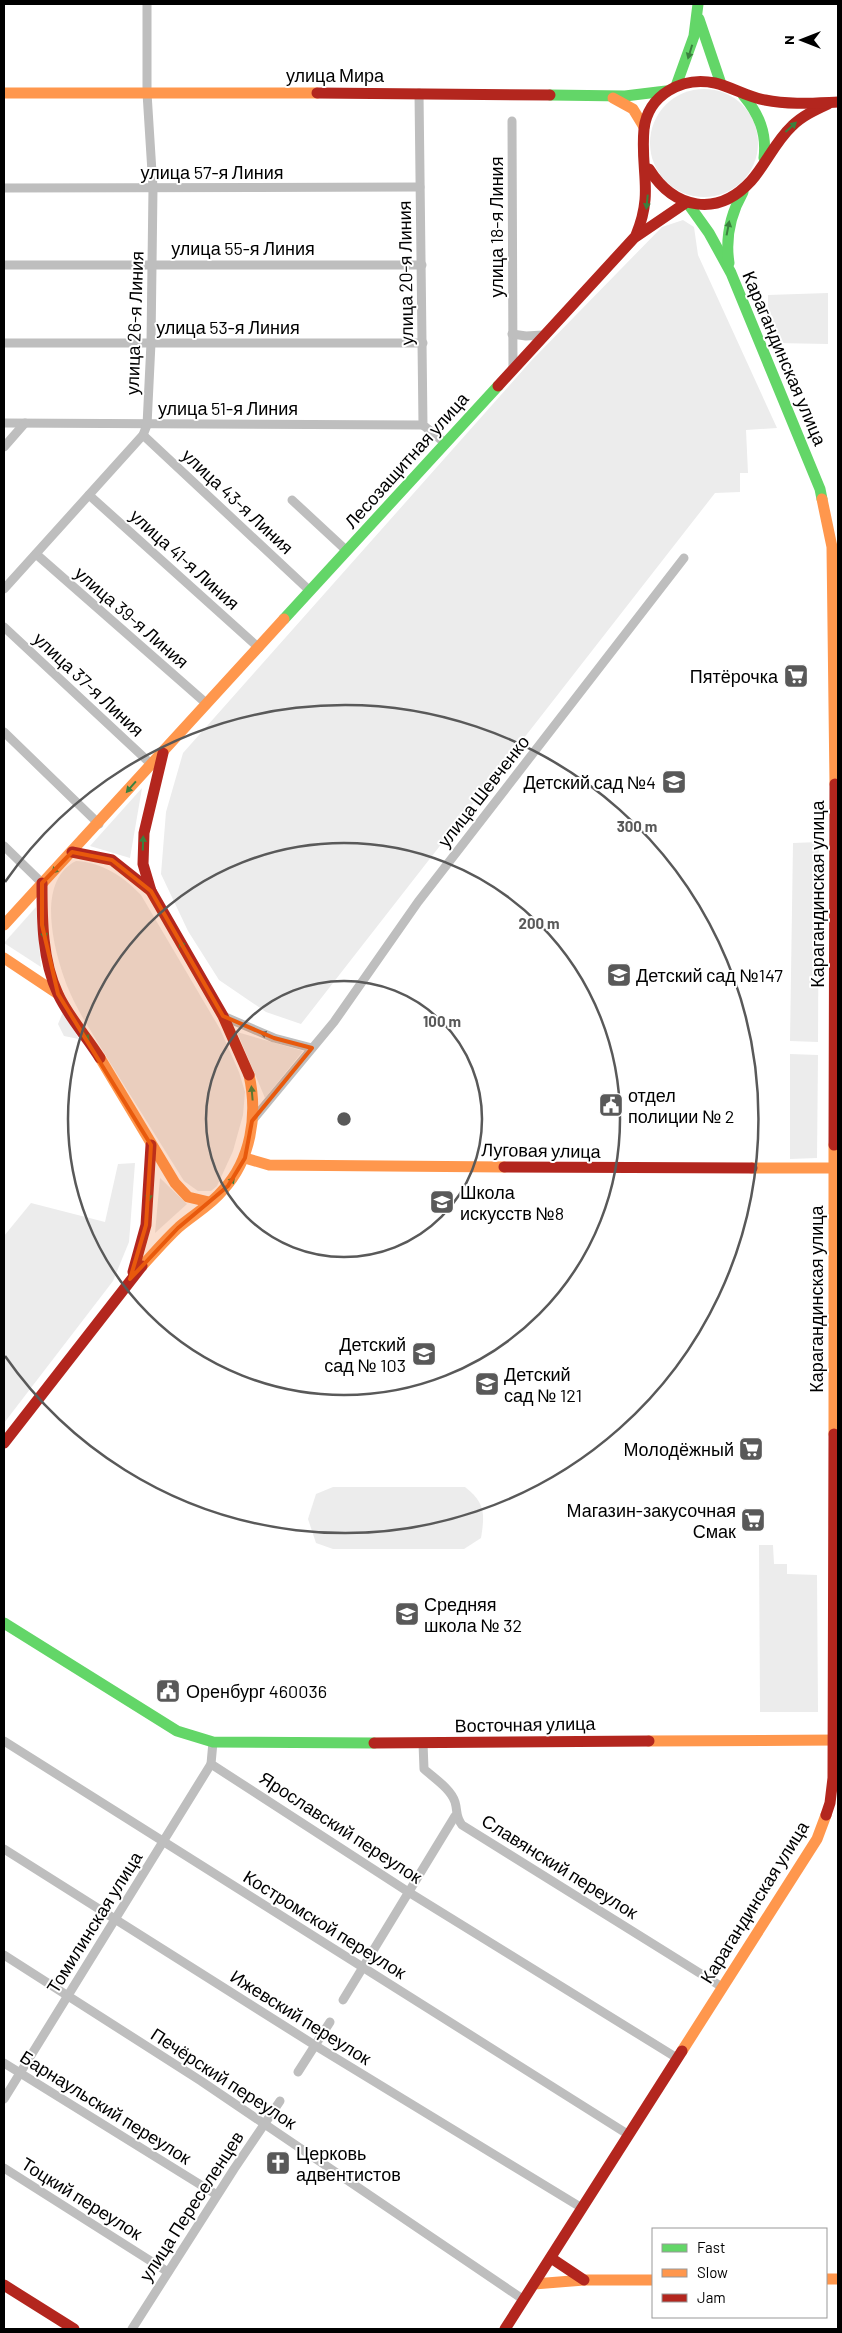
<svg xmlns="http://www.w3.org/2000/svg" width="842" height="2333" viewBox="0 0 842 2333" font-family="Barlow,sans-serif">
  <style>
    .green { fill: #ececec }
    .lines { fill: none; stroke-linecap: round; stroke-linejoin: round }
    .street { stroke: #bebebe; stroke-width: 9 }
    .fast { stroke: #63d668; stroke-width: 11 }
    .slow { stroke: #ff974d; stroke-width: 11 }
    .jam { stroke: #b3261e; stroke-width: 11 }
    .oneway { fill: #3b803e }
    .oneway2 { fill: #686868 }
    .marked { fill: #e8590c; fill-opacity: 0.2; stroke: #e8590c; stroke-width: 4; stroke-linejoin: round }
    .ring { fill: none; stroke: #595959; stroke-width: 2.5 }
    .labels { text-anchor: middle; dominant-baseline: central; stroke-width: 4; stroke-linejoin: round; paint-order: stroke }
    .street-label { font-size: 18px; fill: #000; stroke: #fff }
    .poi-label { font-size: 18px; fill: #000; stroke: #fff; text-anchor: start }
    .centre { fill: #595959; stroke: #fff; stroke-width: 2.5 }
    .ring-label { font-size: 15px; text-anchor: middle; font-weight: bold; fill: #595959; stroke: #fff; stroke-width: 4; stroke-linejoin: round; paint-order: stroke }
  </style>
  <rect width="100%" height="100%" fill="#fff"/>
  <!-- green -->
  <g class="green">
    <circle cx="704" cy="143" r="54"/>
    <polygon points="683,220 694,227 698,255 777,428 746,430 748,473 740,473 740,492 715,493 301,1024 266,1012 219,980 188,931 161,874 166,812 183,753 531,361 662,227"/>
    <polygon points="828,293 828,344 776,343 768,318 768,295"/>
    <polygon points="142,788 130,858 90,846"/>
    <polygon points="819,842 818,1042 790,1041 793,843"/>
    <path d="M76 861C102 862 124 877 141 895L220 1029 239 1072 245 1092 243 1115 233 1151 217 1186 211 1191H198L184 1181C159 1141 134 1101 109 1061 95 1037 78 1013 68 988 55 955 34 882 76 861Z"/>
    <polygon points="36,907 41,967 4,943"/>
    <polygon points="63,1012 79,1039 64,1036 58,1024"/>
    <polygon points="237,1032 303,1051 265,1098"/>
    <polygon points="790,1054 818,1055 817,1158 790,1159"/>
    <polygon points="135,1163 129,1242 113,1281 4,1423 4,1236 31,1203 105,1222 118,1164"/>
    <polygon points="160,1178 187,1204 155,1233"/>
    <path d="M333 1487H465C485 1503 485 1513 481 1538L464 1549H333L316 1543 308 1519 316 1494Z"/>
    <polygon points="759,1545 773,1545 774,1564 787,1564 787,1574 817,1575 818,1712 760,1712"/>
  </g>
  <g class="lines">
    <!-- street -->
    <g class="street">
      <polyline points="419,93 423,425 445,443"/>
      <polyline points="512,121 513,369"/>
      <polyline points="4,188 420,187"/>
      <polyline points="4,265 422,265"/>
      <polyline points="512,334 526,336 543,335"/>
      <polyline points="4,343 423,343"/>
      <polyline points="4,423 423,425"/>
      <polyline points="143,435 310,591"/>
      <polyline points="4,447 25,423"/>
      <polyline points="89,495 259,648"/>
      <polyline points="292,500 347,551"/>
      <polyline points="36,554 207,704"/>
      <polyline points="4,589 143,435 147,425 151,343 153,188 147,93 147,4"/>
      <polyline points="4,627 151,764"/>
      <polyline points="4,732 99,824"/>
      <polyline points="4,846 42,883"/>
      <polyline points="223,1016 274,1038 312,1048"/>
      <polyline points="252,1121 334,1022 418,902 684,558"/>
      <polyline points="4,1741 629,2135"/>
      <polyline points="213,1742 211,1764 410,1893 677,2058"/>
      <path d="M423 1743 424 1769C434 1778 451 1789 455 1802 458 1812 455 1816 462 1825L722 1987"/>
      <polyline points="4,1849 316,2046 582,2208"/>
      <polyline points="4,1955 201,2081 524,2300"/>
      <polyline points="343,2000 455,1816"/>
      <polyline points="4,2063 217,2195"/>
      <polyline points="298,2072 330,2022"/>
      <polyline points="4,2099 211,1764"/>
      <polyline points="4,2168 168,2272"/>
      <polyline points="132,2329 234,2169 280,2101"/>
    </g>
    <!-- fast -->
    <g class="fast">
      <polyline points="699,19 721,84"/>
      <polyline points="676,86 694,36 698,4"/>
      <polyline points="550,95 625,96 666,91"/>
      <path d="M743 95C759 114 767 133 764 158"/>
      <polyline points="689,205 709,233 731,273 820,489 822,499"/>
      <path d="M729 263C725 237 730 215 743 192"/>
      <polyline points="284,619 498,386"/>
      <polyline points="4,1623 177,1731 213,1742 374,1743"/>
    </g>
    <!-- slow -->
    <g class="slow">
      <polyline points="4,93 317,93"/>
      <polyline points="613,98 633,109 644,127"/>
      <polyline points="822,499 832,547 835,784"/>
      <polyline points="4,925 284,619"/>
      <polyline points="4,958 58,994"/>
      <polyline points="100,1058 175,1183 188,1197 209,1202"/>
      <polyline points="245,1158 269,1165 504,1167"/>
      <polyline points="752,1168 833,1168"/>
      <path d="M142 1266C154 1253 166 1239 179 1227 193 1215 211 1205 223 1190 251 1160 258 1115 249 1075"/>
      <polyline points="834,1434 834,1145"/>
      <polyline points="649,1741 838,1740"/>
      <polyline points="682,2051 817,1839 826,1815"/>
      <polyline points="826,2279 838,2279"/>
      <polyline points="534,2284 584,2280 653,2280"/>
    </g>
    <!-- jam -->
    <g class="jam">
      <polyline points="317,93 550,95"/>
      <path d="M649 169C674 209 717 218 751 181 766 164 775 142 792 126 802 116 815 110 828 104"/>
      <path d="M636 235C654 192 640 171 644 129 648 95 682 76 715 83 732 87 747 97 765 100 789 105 814 103 838 102"/>
      <polyline points="498,386 634,238 684,204"/>
      <polyline points="72,852 112,860 151,891 223,1016 249,1075"/>
      <path d="M42 883C42 919 42 960 58 994 68 1016 87 1037 100 1058"/>
      <polyline points="151,891 143,864 144,833 163,753"/>
      <polyline points="834,1145 835,784"/>
      <polyline points="504,1167 752,1168"/>
      <polyline points="133,1272 146,1225 151,1145"/>
      <polyline points="4,1443 142,1266"/>
      <polyline points="374,1743 649,1741"/>
      <polyline points="826,1815 830,1803 833,1778 834,1434"/>
      <polyline points="551,2258 584,2280"/>
      <polyline points="4,2285 74,2329"/>
      <polyline points="505,2329 682,2051"/>
    </g>
  </g>
  <!-- one-way arrows -->
  <defs><path id="oneway-solid" d="M-6-.8H1V-3.2L6.5 0L1 3.2V.8H-6Z" transform="scale(1.25)"/></defs>
  <g class="oneway">
    <use href="#oneway-solid" transform="translate(690 52) rotate(107)"/>
    <use href="#oneway-solid" transform="translate(791 127) rotate(-42)"/>
    <use href="#oneway-solid" transform="translate(647 202) rotate(96)"/>
    <use href="#oneway-solid" transform="translate(728 228) rotate(-79)"/>
    <use href="#oneway-solid" transform="translate(131 787) rotate(131)"/>
    <use href="#oneway-solid" transform="translate(143 843) rotate(-88)"/>
    <use href="#oneway-solid" transform="translate(57 868) rotate(134)"/>
    <use href="#oneway-solid" transform="translate(44 932) rotate(83)"/>
    <use href="#oneway-solid" transform="translate(183 947) rotate(-120)"/>
    <use href="#oneway-solid" transform="translate(85 1035) rotate(57)"/>
    <use href="#oneway-solid" transform="translate(252 1093) rotate(-95)"/>
    <use href="#oneway-solid" transform="translate(230 1183) rotate(-52)"/>
    <use href="#oneway-solid" transform="translate(149 1194) rotate(92)"/>
  </g>
  <use class="oneway2" href="#oneway-solid" transform="translate(267 1035) rotate(-160)"/>
  <!-- marked area -->
  <path class="marked" d="M72 852 112 860 151 891 223 1016 274 1038 312 1048 252 1121 245 1158 228 1186 178 1228 130 1279 146 1225 151 1145 58 994 42 925V883Z"/>
  <!-- distance rings -->
  <g class="ring">
    <circle cx="344" cy="1119" r="138"/>
    <circle cx="344" cy="1119" r="276"/>
    <path d="M5 882A414 414 0 1 1 5 1356"/>
  </g>
  <!-- icons -->
  <defs>
    <symbol id="supermarket-square" viewBox="-11 -11 22 22"><rect x="-9" y="-9" width="18" height="18" rx="4" fill="#595959" stroke="#fff"/><path d="M-6-5.5h2.5l.6 2H6L4.5 2H-2.5L-4.4-4H-6ZM-1.5 3.2a1.3 1.3 0 1 0 .1 0ZM3 3.2a1.3 1.3 0 1 0 .1 0Z" fill="#fff"/></symbol>
    <symbol id="school-square" viewBox="-11 -11 22 22"><rect x="-9" y="-9" width="18" height="18" rx="4" fill="#595959" stroke="#fff"/><path d="M0-5L7-2L0 1L-7-2ZM-4 1L0 2.5L4 1V4Q0 6-4 4Z" fill="#fff"/></symbol>
    <symbol id="civic-square" viewBox="-11 -11 22 22"><rect x="-9" y="-9" width="18" height="18" rx="4" fill="#595959" stroke="#fff"/><path d="M-.6-6.5H3V-4.5H.6V-3L4-1V1h2V6H-6V1h2V-1L-.6-3ZM-1.2 2.5V6h2.4V2.5Z" fill="#fff"/></symbol>
    <symbol id="church-square" viewBox="-11 -11 22 22"><rect x="-9" y="-9" width="18" height="18" rx="4" fill="#595959" stroke="#fff"/><path d="M-1.2-6h2.4v3.5h3.3v2.4h-3.3V6h-2.4V-.1h-3.3v-2.4h3.3Z" fill="#fff"/></symbol>
  </defs>
  <g fill-rule="evenodd">
    <use href="#supermarket-square" x="782" y="662" width="28" height="28"/>
    <use href="#school-square" x="660" y="768" width="28" height="28"/>
    <use href="#school-square" x="605" y="961" width="28" height="28"/>
    <use href="#civic-square" x="597" y="1091" width="28" height="28"/>
    <use href="#school-square" x="428" y="1188" width="28" height="28"/>
    <use href="#school-square" x="410" y="1340" width="28" height="28"/>
    <use href="#school-square" x="473" y="1370" width="28" height="28"/>
    <use href="#supermarket-square" x="737" y="1435" width="28" height="28"/>
    <use href="#supermarket-square" x="739" y="1506" width="28" height="28"/>
    <use href="#school-square" x="393" y="1600" width="28" height="28"/>
    <use href="#civic-square" x="154" y="1677" width="28" height="28"/>
    <use href="#church-square" x="264" y="2149" width="28" height="28"/>
  </g>
  <g class="labels">
    <!-- street labels -->
    <g class="street-label">
      <text x="335" y="75">улица Мира</text>
      <text x="212" y="172">улица 57-я Линия</text>
      <text transform="translate(496 227) rotate(-90)">улица 18-я Линия</text>
      <text x="243" y="248">улица 55-я Линия</text>
      <text transform="translate(405 273) rotate(-91)">улица 20-я Линия</text>
      <text transform="translate(134 323) rotate(-88)">улица 26-я Линия</text>
      <text x="228" y="327">улица 53-я Линия</text>
      <text transform="translate(785 358) rotate(67)">Карагандинская улица</text>
      <text x="228" y="408">улица 51-я Линия</text>
      <text transform="translate(406 460) rotate(-48)">Лесозащитная улица</text>
      <text transform="translate(238 501) rotate(43)">улица 43-я Линия</text>
      <text transform="translate(185 559) rotate(42)">улица 41-я Линия</text>
      <text transform="translate(132 617) rotate(41)">улица 39-я Линия</text>
      <text transform="translate(89 684) rotate(43)">улица 37-я Линия</text>
      <text transform="translate(483 791) rotate(-52)">улица Шевченко</text>
      <text transform="translate(817 894) rotate(-90)">Карагандинская улица</text>
      <text transform="translate(541 1150) rotate(1)">Луговая улица</text>
      <text transform="translate(816 1299) rotate(-90)">Карагандинская улица</text>
      <text transform="translate(525 1724) rotate(-1)">Восточная улица</text>
      <text transform="translate(341 1827) rotate(33)">Ярославский переулок</text>
      <text transform="translate(560 1866) rotate(32)">Славянский переулок</text>
      <text transform="translate(754 1902) rotate(-58)">Карагандинская улица</text>
      <text transform="translate(94 1922) rotate(-58)">Томилинская улица</text>
      <text transform="translate(325 1924) rotate(32)">Костромской переулок</text>
      <text transform="translate(301 2017) rotate(32)">Ижевский переулок</text>
      <text transform="translate(224 2078) rotate(33)">Печёрский переулок</text>
      <text transform="translate(106 2107) rotate(32)">Барнаульский переулок</text>
      <text transform="translate(82 2198) rotate(32)">Тоцкий переулок</text>
      <text transform="translate(191 2206) rotate(-57)">улица Переселенцев</text>
    </g>
    <!-- poi labels -->
    <g class="poi-label">
      <text x="778" y="676" text-anchor="end">Пятёрочка</text>
      <text x="656" y="782" text-anchor="end">Детский сад №4</text>
      <text x="636" y="975">Детский сад №147</text>
      <text x="628" y="1095">отдел<tspan x="628" dy="21">полиции № 2</tspan></text>
      <text x="460" y="1192">Школа<tspan x="460" dy="21">искусств №8</tspan></text>
      <text x="406" y="1344" text-anchor="end">Детский<tspan x="406" dy="21">сад № 103</tspan></text>
      <text x="504" y="1374">Детский<tspan x="504" dy="21">сад № 121</tspan></text>
      <text x="734" y="1449" text-anchor="end">Молодёжный</text>
      <text x="736" y="1510" text-anchor="end">Магазин-закусочная<tspan x="736" dy="21">Смак</tspan></text>
      <text x="424" y="1604">Средняя<tspan x="424" dy="21">школа № 32</tspan></text>
      <text x="186" y="1691">Оренбург 460036</text>
      <text x="296" y="2153">Церковь<tspan x="296" dy="21">адвентистов</tspan></text>
    </g>
  </g>
  <circle cx="344" cy="1119" r="8" class="centre"/>
  <g class="ring-label">
    <text x="637" y="832">300 m</text>
    <text x="539" y="929">200 m</text>
    <text x="442" y="1027">100 m</text>
  </g>
  <!-- border -->
  <rect width="842" height="2333" fill="none" stroke="#000000" stroke-width="10"/>
  <!-- legend -->
  <rect x="652" y="2228" width="175" height="90" fill="#ffffff" stroke="#999999"/>
  <rect x="662" y="2244" width="25" height="8" fill="#63d668" stroke="#999999"/>
  <text x="697" y="2253" font-size="15" fill="#000000">Fast</text>
  <rect x="662" y="2269" width="25" height="8" fill="#ff974d" stroke="#999999"/>
  <text x="697" y="2278" font-size="15" fill="#000000">Slow</text>
  <rect x="662" y="2294" width="25" height="8" fill="#b3261e" stroke="#999999"/>
  <text x="697" y="2303" font-size="15" fill="#000000">Jam</text>
  <!-- north arrow -->
  <g transform="translate(802 40) rotate(270)" stroke="#ffffff" stroke-width="4" paint-order="stroke">
  <path d="M0-4L9 19L0 12L-9 19Z" fill="#000000"/>
  <text y="-8" font-size="14" font-weight="bold" text-anchor="middle" fill="#000000">N</text>
  </g>
</svg>
